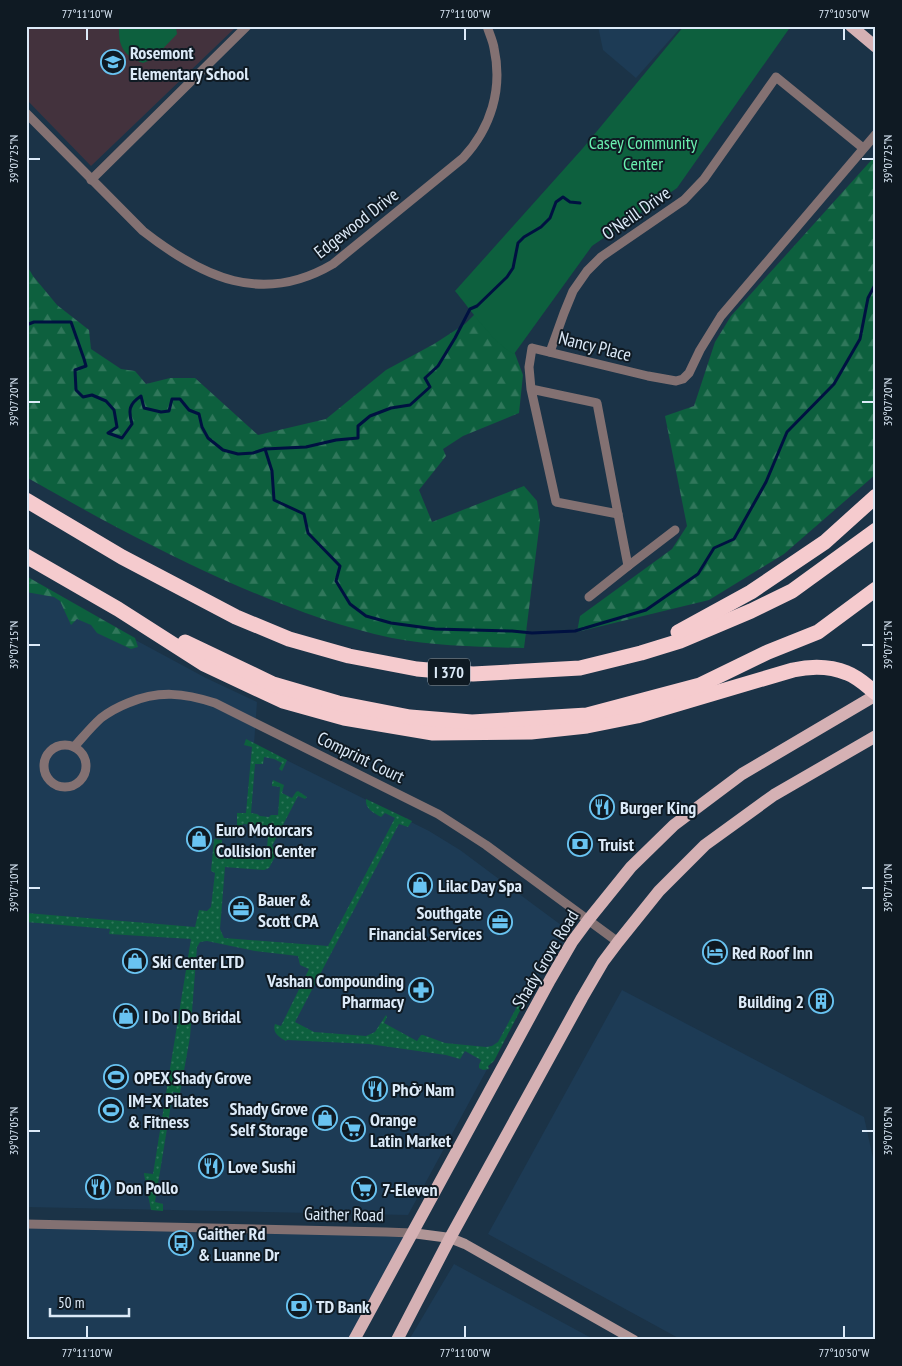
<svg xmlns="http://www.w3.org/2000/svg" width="902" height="1366" viewBox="0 0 902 1366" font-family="'PT Sans Narrow',sans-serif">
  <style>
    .built { fill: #1d3b55 }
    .education { fill: #43323d }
    .grass { fill: url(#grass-dots) }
    .forest { fill: url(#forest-firs) }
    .green { fill: #0d603e }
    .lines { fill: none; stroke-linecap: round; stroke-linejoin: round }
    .stream { stroke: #001141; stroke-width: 3 }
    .minor { stroke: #837172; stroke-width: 9 }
    .secondary { stroke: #b19697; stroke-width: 10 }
    .primary { stroke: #d5b1b4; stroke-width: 12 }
    .motorway { stroke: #f5cbce; stroke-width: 15 }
    .ticks { fill: none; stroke: #dceaf8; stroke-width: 2 }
    .labels { text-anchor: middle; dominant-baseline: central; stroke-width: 4; stroke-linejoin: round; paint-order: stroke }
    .shield { fill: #0f1a23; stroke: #9eacb8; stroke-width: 1 }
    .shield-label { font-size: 16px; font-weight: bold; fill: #dceaf8 }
    .poi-label { font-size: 18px; font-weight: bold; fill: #dceaf8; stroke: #0f1a23; text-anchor: start }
    .park-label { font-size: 18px; fill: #6af0af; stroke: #0f1a23 }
    .street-label { font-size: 18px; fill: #dceaf8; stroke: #0f1a23 }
    .neatline { fill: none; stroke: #dceaf8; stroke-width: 2 }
    .ticks-label { font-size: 12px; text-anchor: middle; fill: #dceaf8 }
  </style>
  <defs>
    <pattern id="grass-dots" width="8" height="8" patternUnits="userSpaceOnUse" patternTransform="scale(1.25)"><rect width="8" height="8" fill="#0d603e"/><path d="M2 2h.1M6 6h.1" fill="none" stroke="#30775b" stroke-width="1.8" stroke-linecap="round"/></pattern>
    <pattern id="forest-firs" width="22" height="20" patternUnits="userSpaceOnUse" patternTransform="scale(1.25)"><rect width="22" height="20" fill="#0d603e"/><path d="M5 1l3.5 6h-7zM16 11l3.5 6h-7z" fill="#30775b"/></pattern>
  </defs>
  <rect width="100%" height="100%" fill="#1b3347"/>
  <!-- built -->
  <g class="built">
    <polygon points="598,26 682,26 636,78 603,50"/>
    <polygon points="26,581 206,678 257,702 254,744 429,831 460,850 561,925 562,931 408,1215 26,1207"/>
    <polygon points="622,990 864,1117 876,1172 876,1340 682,1340 488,1234"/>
    <polygon points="26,1226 410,1234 352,1340 26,1340"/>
    <polygon points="454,1264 595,1340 409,1340"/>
  </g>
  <!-- education -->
  <polygon class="education" points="26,26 237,26 91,166 26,99"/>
  <!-- grass -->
  <path class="grass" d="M246 739 287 760 282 771 279 769 282 763 274 759 264 757 263 764H255L251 813 257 814 260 816 269 817 271 815H278L280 787 272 786V783L273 780 284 785 282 793 292 798 296 792 298 791 307 797 305 799 298 796 272 846 278 851 269 868 264 870 225 867 220 929 224 938 328 946 395 818 385 813 381 817C373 812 365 809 366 799L412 821 408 827 399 824 295 1022 314 1032 366 1036 375 1032 386 1015 387 1017 384 1023 417 1041 421 1035H423L445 1043 486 1047 492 1046 498 1042 520 1001 524 1000V1003L494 1061 488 1066 489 1069 483 1070 479 1068V1065L481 1060 465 1051 460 1059 446 1055 369 1044 287 1040 286 1041C279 1037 272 1033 275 1024L281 1026 309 969 300 965 298 956 255 951 207 941 200 942 197 947 190 1037 180 1093 173 1092 155 1202 163 1204V1211L151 1210 144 1174V1173L153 1174 191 939 109 934 110 929 26 922V913L195 927 199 910 207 911 211 907 215 873 211 871 214 839 222 840 221 857 264 860 265 850 267 848 268 836 266 833 267 826 243 824 241 832H239L237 831V813H246L252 747 244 745Z"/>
  <!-- forest -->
  <g class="forest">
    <polygon points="876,155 876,474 784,554 709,600 577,632 580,616 672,549 687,526 665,416 694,406 715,342 731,316"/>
    <path d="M26 264 33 276 57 305 89 330 91 349 121 369 135 371 146 384 170 378H195L258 435 326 419 386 370 434 344 465 324 482 307 514 351 523 375 519 413 463 436 443 449 446 456 419 490 432 522 524 486 537 501 540 521 524 648C480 647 435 646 392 638 334 626 279 604 224 580 157 550 91 514 26 477Z"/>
    <polygon points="26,576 135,638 138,647 131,649 97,633 91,625 77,619 71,625 60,601 54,597 26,592"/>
  </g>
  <!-- green -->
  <g class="green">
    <path d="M119 26H174L176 28 177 34 153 59 143 63C124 56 118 47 119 26Z"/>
    <path d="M684 26H791L677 188 592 246 514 354C495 345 470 309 455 291L583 148Z"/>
  </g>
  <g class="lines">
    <!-- stream -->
    <g class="stream">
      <path d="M26 325 34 322H71L84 359 86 366 75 370 76 390 83 397 92 395 106 401 114 410 117 427 108 433 122 438 132 424C128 410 129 404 141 396L144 408 161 412 169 411 172 399H180L189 410 199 414 202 427 208 438 223 450 238 454 253 453 265 449 306 447 336 440 358 438V426L370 416 391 408 410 405 430 387 425 378 438 366 455 338 470 309 477 306 507 277 513 268 518 243 524 237 541 227 550 218 556 202 563 197 570 202 580 203"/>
      <polyline points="265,449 272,471 274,500 304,514 308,533 340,566 336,581 350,604 366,616 391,623 435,629 512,631 532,633 575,631 646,610 698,574 714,548 734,539 766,482 787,432 834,384 860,339 868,298 876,283"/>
    </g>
    <!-- minor -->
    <g class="minor">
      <path d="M26 113 143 231C202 277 262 306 333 264L463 158C491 128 503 89 494 48 493 41 489 33 487 26"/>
      <polyline points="91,180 247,26"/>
      <polyline points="550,352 564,313 573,291 587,271 601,257 684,200 704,179 776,77 863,148"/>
      <polyline points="531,389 597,403 618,514 556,502 531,389 529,367 532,348 648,376 676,381 683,379 689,373 700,350 721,316 876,134"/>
      <polyline points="628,566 675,530"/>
      <polyline points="589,597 628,566 618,514"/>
      <circle cx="65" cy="766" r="21"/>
      <path d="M74 747C83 737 91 727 101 718 109 712 118 707 128 703 159 690 184 693 215 703L438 814 486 845 618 942"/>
      <polyline points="26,1224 386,1232 412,1233"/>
    </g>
    <!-- secondary -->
    <polyline class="secondary" points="412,1233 450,1238 465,1244 634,1340"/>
    <!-- primary -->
    <g class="primary">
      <polyline points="851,26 876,47"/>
      <polyline points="354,1340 550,980 572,942 589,919 631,867 674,825 742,774 876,695"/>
      <polyline points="397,1340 450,1238 582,998 603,962 618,942 659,891 705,845 774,795 876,736"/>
    </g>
    <!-- motorway -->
    <g class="motorway">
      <polyline points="26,500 122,557 236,617 289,639 349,656 417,669 473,674 580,668 641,653 680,641 751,611 792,591 876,530"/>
      <path d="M26 556 118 609 204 664 283 701 344 718 433 733 531 732 587 726 637 716 793 670C811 666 830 666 847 673 858 677 867 686 876 693"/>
      <polyline points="678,632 751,592 825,542 876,496"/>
      <polyline points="185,642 273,684 338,703 410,717 472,722 587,715 700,685 768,652 818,632 876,589"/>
    </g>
  </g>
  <!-- ticks -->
  <path class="ticks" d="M87 28V40M465 28V40M844 28V40M28 159H40M862 159H874M28 402H40M862 402H874M28 645H40M862 645H874M28 888H40M862 888H874M28 1131H40M862 1131H874M87 1326V1338M465 1326V1338M844 1326V1338"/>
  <!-- icons -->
  <defs>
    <symbol id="school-ring" viewBox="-11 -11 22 22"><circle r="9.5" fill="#0f1a23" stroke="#69c3f1" stroke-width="1.5"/><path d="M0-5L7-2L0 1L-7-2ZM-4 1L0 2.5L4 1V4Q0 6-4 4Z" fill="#69c3f1"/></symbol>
    <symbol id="restaurant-ring" viewBox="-11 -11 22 22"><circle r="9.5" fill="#0f1a23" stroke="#69c3f1" stroke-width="1.5"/><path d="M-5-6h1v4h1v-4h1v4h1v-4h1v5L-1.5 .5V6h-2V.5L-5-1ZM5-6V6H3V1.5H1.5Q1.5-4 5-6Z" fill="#69c3f1"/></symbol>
    <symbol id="shop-ring" viewBox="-11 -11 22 22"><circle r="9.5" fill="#0f1a23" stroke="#69c3f1" stroke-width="1.5"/><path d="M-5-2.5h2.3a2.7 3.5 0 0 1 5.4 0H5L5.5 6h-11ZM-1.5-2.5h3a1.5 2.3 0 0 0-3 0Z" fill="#69c3f1"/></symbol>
    <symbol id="bank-ring" viewBox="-11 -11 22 22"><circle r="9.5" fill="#0f1a23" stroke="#69c3f1" stroke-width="1.5"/><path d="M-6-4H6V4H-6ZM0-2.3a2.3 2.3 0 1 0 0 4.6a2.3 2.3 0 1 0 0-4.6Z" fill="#69c3f1"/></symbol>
    <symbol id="office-ring" viewBox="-11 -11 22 22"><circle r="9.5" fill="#0f1a23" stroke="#69c3f1" stroke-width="1.5"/><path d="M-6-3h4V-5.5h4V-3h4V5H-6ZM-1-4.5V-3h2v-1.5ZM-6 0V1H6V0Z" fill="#69c3f1"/></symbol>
    <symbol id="hotel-ring" viewBox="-11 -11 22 22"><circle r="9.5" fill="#0f1a23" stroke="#69c3f1" stroke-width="1.5"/><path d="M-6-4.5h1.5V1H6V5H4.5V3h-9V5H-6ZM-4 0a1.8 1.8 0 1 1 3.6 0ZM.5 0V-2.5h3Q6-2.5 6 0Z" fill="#69c3f1"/></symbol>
    <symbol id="pharmacy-ring" viewBox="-11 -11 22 22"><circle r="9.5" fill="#0f1a23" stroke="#69c3f1" stroke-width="1.5"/><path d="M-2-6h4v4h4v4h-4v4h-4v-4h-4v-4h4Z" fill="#69c3f1"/></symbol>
    <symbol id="building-ring" viewBox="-11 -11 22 22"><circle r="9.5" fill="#0f1a23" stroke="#69c3f1" stroke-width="1.5"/><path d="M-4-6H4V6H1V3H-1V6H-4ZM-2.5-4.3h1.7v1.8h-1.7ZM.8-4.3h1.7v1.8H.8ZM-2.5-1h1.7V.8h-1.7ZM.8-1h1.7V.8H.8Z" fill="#69c3f1"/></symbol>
    <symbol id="stadium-ring" viewBox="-11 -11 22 22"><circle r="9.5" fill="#0f1a23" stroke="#69c3f1" stroke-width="1.5"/><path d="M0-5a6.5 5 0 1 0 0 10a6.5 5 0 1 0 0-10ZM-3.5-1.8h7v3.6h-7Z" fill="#69c3f1"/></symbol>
    <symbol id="supermarket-ring" viewBox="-11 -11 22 22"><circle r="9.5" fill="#0f1a23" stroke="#69c3f1" stroke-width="1.5"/><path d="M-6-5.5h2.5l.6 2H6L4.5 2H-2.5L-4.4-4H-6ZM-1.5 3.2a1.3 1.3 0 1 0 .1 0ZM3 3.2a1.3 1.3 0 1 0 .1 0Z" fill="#69c3f1"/></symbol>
    <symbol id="bus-ring" viewBox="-11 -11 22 22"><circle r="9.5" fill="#0f1a23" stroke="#69c3f1" stroke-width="1.5"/><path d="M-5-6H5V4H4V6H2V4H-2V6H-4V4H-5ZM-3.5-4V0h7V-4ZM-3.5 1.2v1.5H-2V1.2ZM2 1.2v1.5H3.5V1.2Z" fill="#69c3f1"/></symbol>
  </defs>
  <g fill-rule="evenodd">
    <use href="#school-ring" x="99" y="48" width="28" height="28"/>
    <use href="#restaurant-ring" x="588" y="793" width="28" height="28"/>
    <use href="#shop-ring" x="185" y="825" width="28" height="28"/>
    <use href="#bank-ring" x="566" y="830" width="28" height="28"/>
    <use href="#shop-ring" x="406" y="871" width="28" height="28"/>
    <use href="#office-ring" x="227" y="895" width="28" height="28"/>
    <use href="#office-ring" x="486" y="908" width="28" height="28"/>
    <use href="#hotel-ring" x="701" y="938" width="28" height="28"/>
    <use href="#shop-ring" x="121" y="947" width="28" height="28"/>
    <use href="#pharmacy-ring" x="407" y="976" width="28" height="28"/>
    <use href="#building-ring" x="807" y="987" width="28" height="28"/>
    <use href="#shop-ring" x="112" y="1002" width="28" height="28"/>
    <use href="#stadium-ring" x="102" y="1063" width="28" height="28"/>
    <use href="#restaurant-ring" x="361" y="1075" width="28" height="28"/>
    <use href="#stadium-ring" x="97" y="1096" width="28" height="28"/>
    <use href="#shop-ring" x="311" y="1104" width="28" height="28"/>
    <use href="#supermarket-ring" x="339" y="1115" width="28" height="28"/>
    <use href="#restaurant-ring" x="197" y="1152" width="28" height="28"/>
    <use href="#restaurant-ring" x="84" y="1173" width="28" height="28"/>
    <use href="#supermarket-ring" x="350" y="1175" width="28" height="28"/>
    <use href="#bus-ring" x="167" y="1229" width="28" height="28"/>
    <use href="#bank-ring" x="285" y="1292" width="28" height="28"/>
  </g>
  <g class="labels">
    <!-- shield labels -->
    <rect class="shield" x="428" y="658.5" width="42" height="27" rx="4"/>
    <g class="shield-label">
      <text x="449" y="672">I 370</text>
    </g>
    <!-- poi labels -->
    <g class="poi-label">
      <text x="130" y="52">Rosemont<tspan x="130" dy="21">Elementary School</tspan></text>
      <text x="620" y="807">Burger King</text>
      <text x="216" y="829">Euro Motorcars<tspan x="216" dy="21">Collision Center</tspan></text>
      <text x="598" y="844">Truist</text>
      <text x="438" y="885">Lilac Day Spa</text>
      <text x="258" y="899">Bauer &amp;<tspan x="258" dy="21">Scott CPA</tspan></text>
      <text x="482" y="912" text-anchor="end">Southgate<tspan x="482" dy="21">Financial Services</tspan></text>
      <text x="732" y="952">Red Roof Inn</text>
      <text x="152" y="961">Ski Center LTD</text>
      <text x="404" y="980" text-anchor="end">Vashan Compounding<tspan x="404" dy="21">Pharmacy</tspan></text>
      <text x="804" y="1001" text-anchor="end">Building 2</text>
      <text x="144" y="1016">I Do I Do Bridal</text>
      <text x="134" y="1077">OPEX Shady Grove</text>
      <text x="392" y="1089">Phở Nam</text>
      <text x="128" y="1100">IM=X Pilates<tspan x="128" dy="21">&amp; Fitness</tspan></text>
      <text x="308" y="1108" text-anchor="end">Shady Grove<tspan x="308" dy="21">Self Storage</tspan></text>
      <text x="370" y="1119">Orange<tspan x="370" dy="21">Latin Market</tspan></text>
      <text x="228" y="1166">Love Sushi</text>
      <text x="116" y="1187">Don Pollo</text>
      <text x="382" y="1189">7-Eleven</text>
      <text x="198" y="1233">Gaither Rd<tspan x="198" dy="21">&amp; Luanne Dr</tspan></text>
      <text x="316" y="1306">TD Bank</text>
    </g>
    <!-- park labels -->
    <g class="park-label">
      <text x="643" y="142">Casey Community<tspan x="643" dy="21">Center</tspan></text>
    </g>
    <!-- street labels -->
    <g class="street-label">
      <text transform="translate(636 213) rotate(-35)">O'Neill Drive</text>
      <text transform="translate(356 223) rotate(-38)">Edgewood Drive</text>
      <text transform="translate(595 346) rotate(14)">Nancy Place</text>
      <text transform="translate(361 757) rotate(26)">Comprint Court</text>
      <text transform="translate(545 959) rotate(-59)">Shady Grove Road</text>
      <text transform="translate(344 1214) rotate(1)">Gaither Road</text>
    </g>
  </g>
  <!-- border -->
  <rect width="902" height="1366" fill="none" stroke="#0f1a23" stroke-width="55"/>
  <!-- scale -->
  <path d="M50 1308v8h79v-8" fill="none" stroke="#dceaf8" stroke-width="2.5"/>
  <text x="58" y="1308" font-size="15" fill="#dceaf8" stroke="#0f1a23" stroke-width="4" paint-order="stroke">50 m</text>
  <rect x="28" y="28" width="846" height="1310" class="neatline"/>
  <g class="ticks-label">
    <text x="87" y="18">77°11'10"W</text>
    <text x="465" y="18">77°11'00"W</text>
    <text x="844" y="18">77°10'50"W</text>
    <text transform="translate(14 159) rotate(-90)" y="4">39°07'25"N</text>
    <text transform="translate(888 159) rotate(-90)" y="4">39°07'25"N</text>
    <text transform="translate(14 402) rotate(-90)" y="4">39°07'20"N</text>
    <text transform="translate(888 402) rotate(-90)" y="4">39°07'20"N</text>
    <text transform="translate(14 645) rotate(-90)" y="4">39°07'15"N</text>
    <text transform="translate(888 645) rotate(-90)" y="4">39°07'15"N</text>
    <text transform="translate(14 888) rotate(-90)" y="4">39°07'10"N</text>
    <text transform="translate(888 888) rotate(-90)" y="4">39°07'10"N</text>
    <text transform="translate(14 1131) rotate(-90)" y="4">39°07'05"N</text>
    <text transform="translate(888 1131) rotate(-90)" y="4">39°07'05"N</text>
    <text x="87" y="1357">77°11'10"W</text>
    <text x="465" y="1357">77°11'00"W</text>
    <text x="844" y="1357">77°10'50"W</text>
  </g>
</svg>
